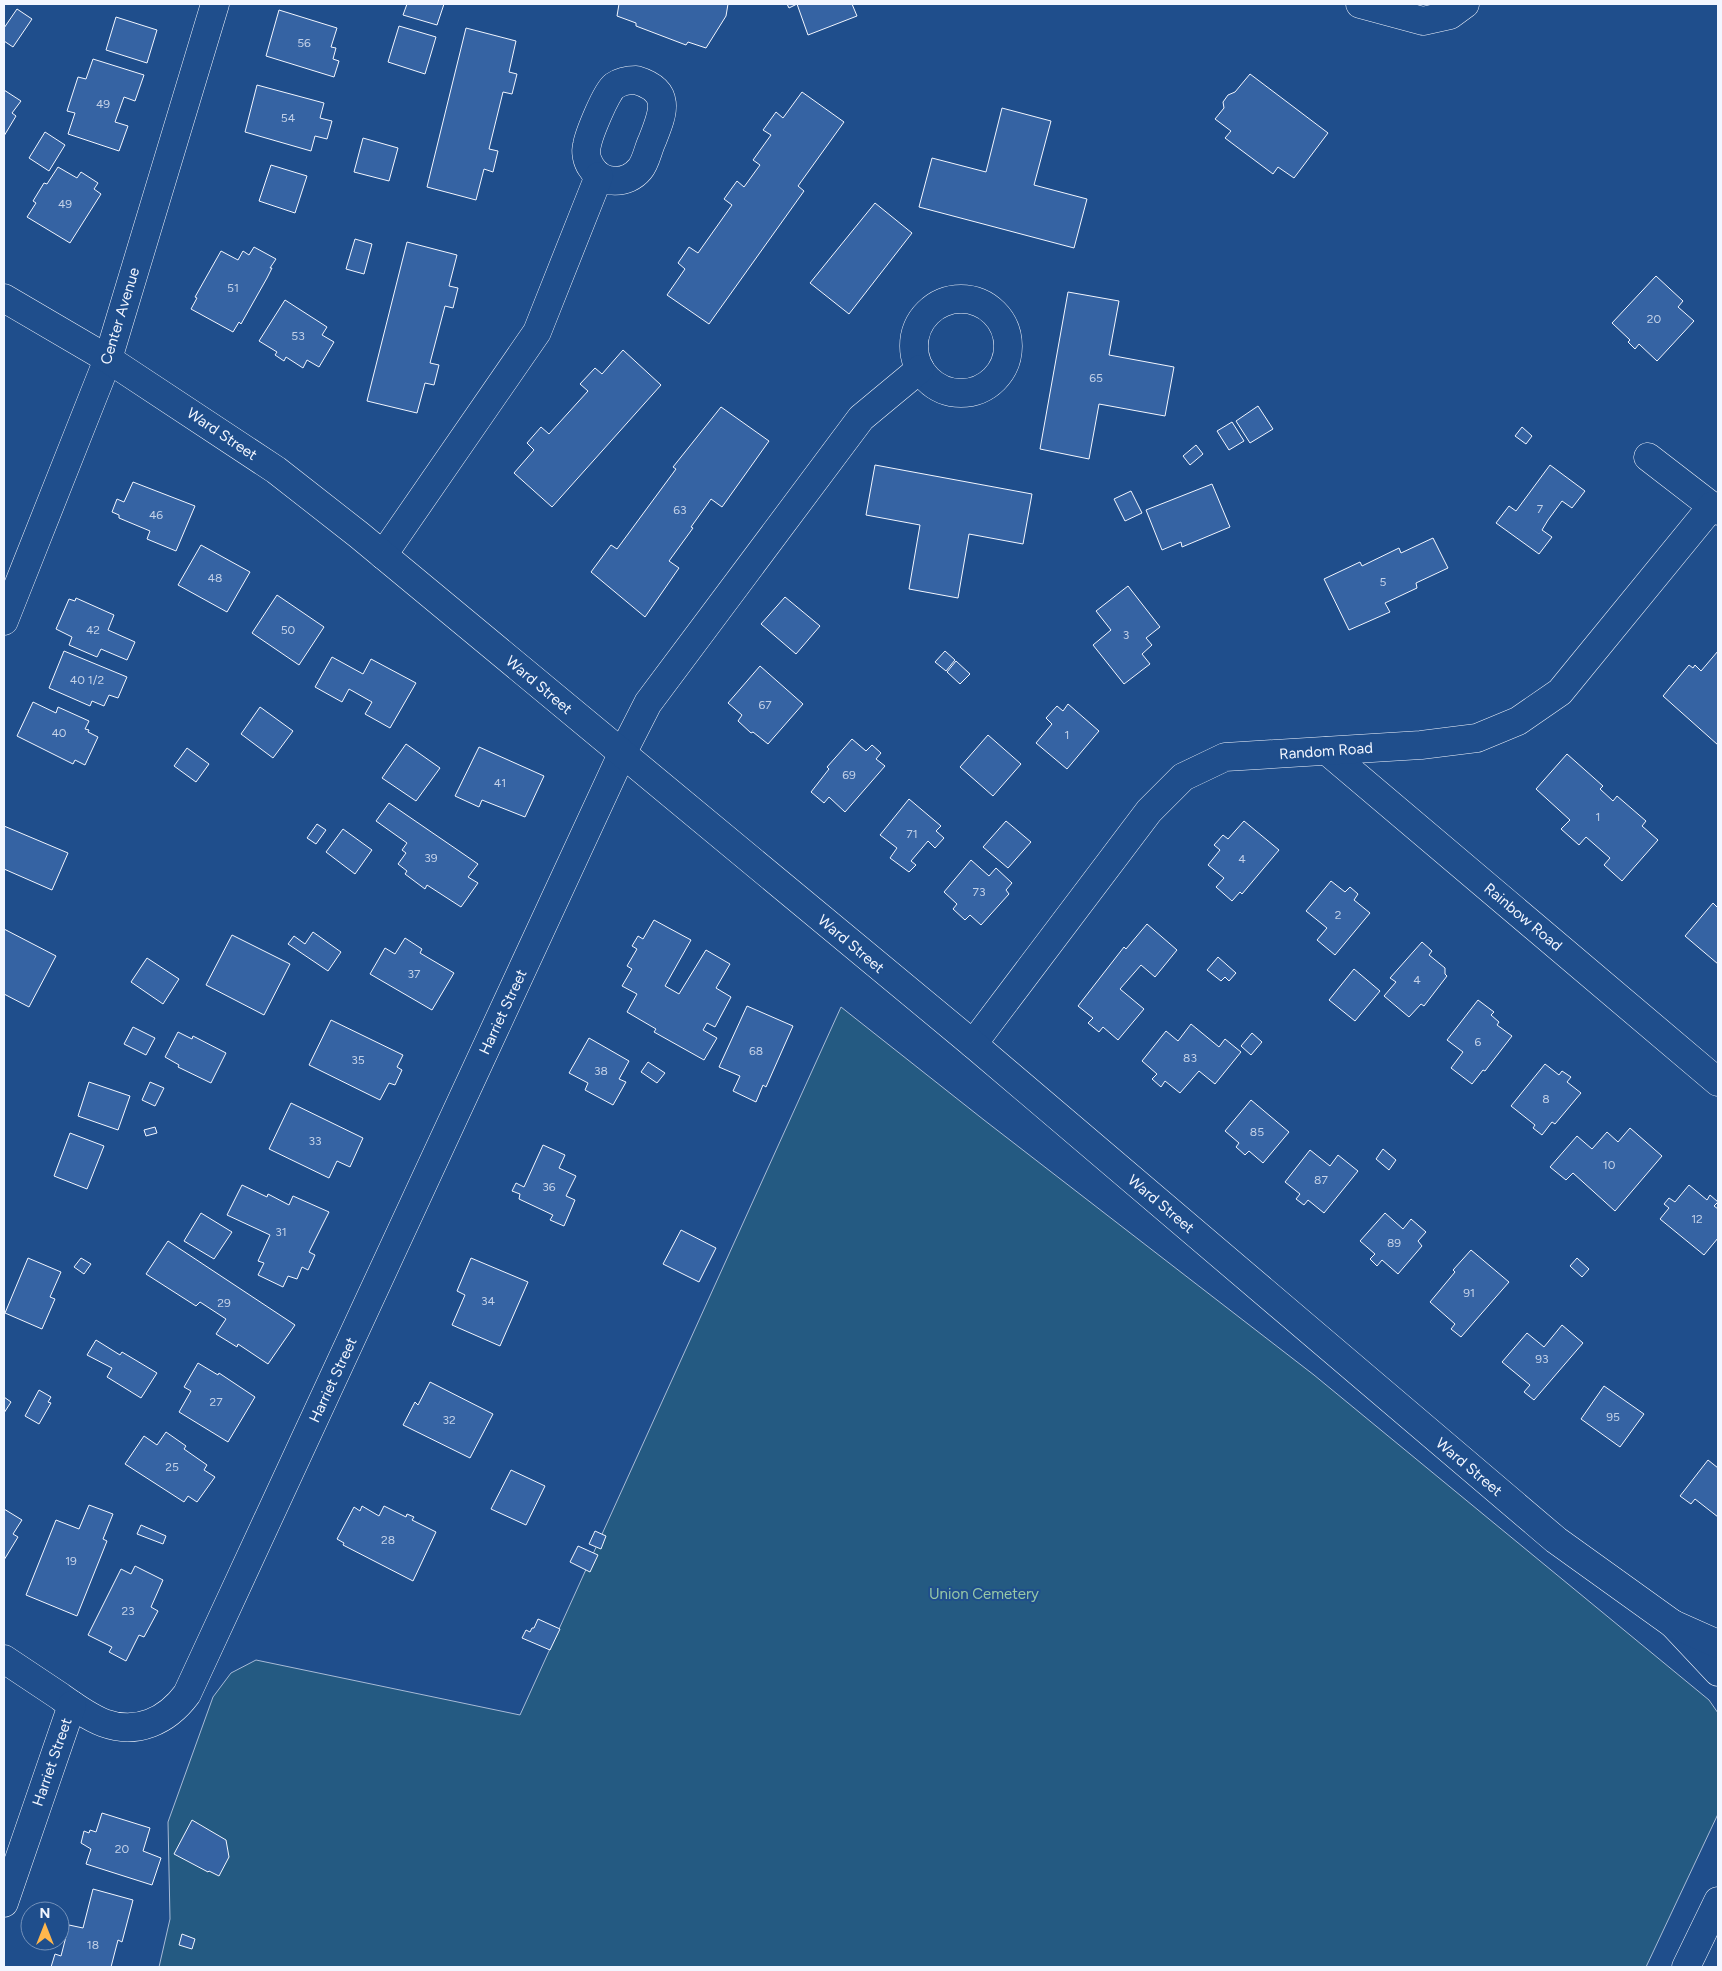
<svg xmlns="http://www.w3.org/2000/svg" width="1722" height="1971" viewBox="0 0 1722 1971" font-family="Figtree,sans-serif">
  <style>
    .green { fill: #245a82; stroke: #a8bbd7 }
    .building { fill: #3563a3; stroke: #f2f6ff }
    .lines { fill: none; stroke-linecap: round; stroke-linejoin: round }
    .minor-casing { stroke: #f2f6ff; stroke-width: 29 }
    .major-casing { stroke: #f2f6ff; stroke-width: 29 }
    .minor { stroke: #1f4e8c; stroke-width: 28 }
    .major { stroke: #1f4e8c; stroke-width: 28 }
    .labels { text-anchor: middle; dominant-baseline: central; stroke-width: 4; stroke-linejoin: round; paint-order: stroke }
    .number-label { font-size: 12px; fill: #c3d1e8 }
    .street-label { font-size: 15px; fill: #f2f6ff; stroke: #1f4e8c }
    .park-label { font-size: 15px; fill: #97c8a6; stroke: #1f4e8c }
  </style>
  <rect width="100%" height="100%" fill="#1f4e8c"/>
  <!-- green -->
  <polygon class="green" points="841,1007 984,1120 1314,1375 1709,1700 1718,1713 1718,1814 1646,1967 159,1967 170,1919 168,1822 213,1697 231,1673 256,1660 520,1715"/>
  <!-- building -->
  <g class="building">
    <polygon points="407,4 444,4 437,25 403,15"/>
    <polygon points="619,4 728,4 726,16 706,48 688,42 686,45 636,26 636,23 617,16"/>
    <polygon points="787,4 852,4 857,16 808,35 797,4 789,8"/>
    <polygon points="17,9 32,19 13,47 4,41 4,28"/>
    <polygon points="279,10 337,28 331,47 336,48 333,59 339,61 334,77 266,56"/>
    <polygon points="116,17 157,30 147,63 106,50"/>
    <polygon points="399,26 436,37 425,74 388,62"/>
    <polygon points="466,28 516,41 509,72 517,74 512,94 503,92 489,149 498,151 493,172 484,169 476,200 427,187"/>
    <polygon points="93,59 144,75 135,101 124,97 115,122 128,126 119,151 68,134 75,113 67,111 78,77 86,79"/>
    <polygon points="1250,74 1328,133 1294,178 1278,167 1273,174 1225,138 1231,131 1215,119 1224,108 1223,102 1228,95 1235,92"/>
    <polygon points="257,85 324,103 320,118 332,121 327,139 315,136 311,151 245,132"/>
    <polygon points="4,90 21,101 12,113 16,116 4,136"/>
    <polygon points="802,92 844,122 798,186 804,191 709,324 667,295 685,269 678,263 689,247 698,253 732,205 724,199 737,181 744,187 760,165 753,160 771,135 763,130 776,112 783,118"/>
    <polygon points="1002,108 1051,121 1034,185 1087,199 1074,248 919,207 932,158 986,172"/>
    <polygon points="45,132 65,145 49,171 29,158"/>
    <polygon points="363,138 398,148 389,181 354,172"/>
    <polygon points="271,165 307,176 295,213 259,201"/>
    <polygon points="58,167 77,178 81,172 98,183 94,189 101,194 70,243 27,217 36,203 33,201 44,183 47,184"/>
    <polygon points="875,203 912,233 849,314 810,283"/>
    <polygon points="355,239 372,244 364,274 346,269"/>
    <polygon points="407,242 457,255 449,286 458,288 453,308 445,306 430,363 439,365 434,385 425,383 417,413 367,401"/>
    <polygon points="254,247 276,259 270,268 272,268 267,278 241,324 239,322 233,332 191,309 197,298 195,297 221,251 238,260 243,251 249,255"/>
    <polygon points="1656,276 1683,301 1678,307 1694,321 1657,361 1639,344 1635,349 1628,342 1630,340 1612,323"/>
    <polygon points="1068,292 1119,301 1109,355 1174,367 1165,416 1099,404 1089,459 1040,449"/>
    <polygon points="285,300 327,327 322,335 334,342 319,367 307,360 303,368 286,357 284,361 275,355 277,352 259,341"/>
    <polygon points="623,350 661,385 552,507 514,473 534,450 527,443 541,427 549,434 588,391 580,384 595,368 602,374"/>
    <polygon points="1258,406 1273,429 1250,443 1236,421"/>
    <polygon points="721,407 769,441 722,507 711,499 691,527 693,528 669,561 679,568 645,617 591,572 611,545 617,549 676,469 673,467"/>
    <polygon points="1232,422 1244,441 1229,450 1217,431"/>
    <polygon points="1522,427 1532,436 1526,444 1515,436"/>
    <polygon points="1196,445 1203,454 1190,465 1183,456"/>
    <polygon points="875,465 1032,494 1023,544 969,534 958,598 909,589 920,525 866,515"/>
    <polygon points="1550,465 1585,491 1572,508 1562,501 1548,520 1542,530 1552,537 1539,554 1496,523 1509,506 1516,511"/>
    <polygon points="133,482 195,506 176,551 147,539 150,531 119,518 119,515 112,512 117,499 124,502"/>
    <polygon points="1212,484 1230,527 1182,547 1181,542 1162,550 1146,510"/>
    <polygon points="1131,491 1142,513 1125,521 1114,499"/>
    <polygon points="1433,538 1448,568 1416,583 1417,588 1385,603 1390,612 1349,630 1324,579 1360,562 1362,566 1399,548 1401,553"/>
    <polygon points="201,545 250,572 227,612 178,585"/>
    <polygon points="1128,586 1160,627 1146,638 1152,645 1142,654 1150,664 1124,684 1093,645 1111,630 1096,611"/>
    <polygon points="277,595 324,627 299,665 252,633"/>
    <polygon points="785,597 820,626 796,654 761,624"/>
    <polygon points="76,598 114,615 108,630 135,642 127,660 101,649 97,657 69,645 72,637 56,629 69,599 75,601"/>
    <polygon points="64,651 127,677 118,698 109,695 104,706 92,701 90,706 49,688"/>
    <polygon points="945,651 955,660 946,671 935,662"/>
    <polygon points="1718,651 1718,745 1663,696 1689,665 1693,668 1695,665 1701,671"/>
    <polygon points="332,657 363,674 371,659 416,683 390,728 365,714 372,702 349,689 342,702 315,687"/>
    <polygon points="956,661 970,674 960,684 947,672"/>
    <polygon points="760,666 803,704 768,744 753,732 751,733 738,721 742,715 728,703"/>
    <polygon points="33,702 56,713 58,707 89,721 85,729 89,730 88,732 98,737 85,765 75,760 73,764 17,736"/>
    <polygon points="1068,704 1099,731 1067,769 1036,743 1052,724 1046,718 1057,706 1063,711"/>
    <polygon points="260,707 293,731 273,758 241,734"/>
    <polygon points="988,735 1021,764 993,796 960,767"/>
    <polygon points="852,739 866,751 872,745 881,753 876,759 885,766 845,812 829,797 824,803 811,792 829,769 827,767"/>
    <polygon points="406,744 440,768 416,801 382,778"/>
    <polygon points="479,747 544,776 525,817 482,800 479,807 455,796"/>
    <polygon points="187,748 209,764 196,782 174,766"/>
    <polygon points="1567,754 1603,786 1600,789 1613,801 1617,796 1646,821 1642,826 1658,840 1622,881 1604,865 1610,858 1586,837 1579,845 1561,829 1570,820 1536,789"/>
    <polygon points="909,799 941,826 936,831 944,838 935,848 928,841 911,861 916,865 909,872 890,858 897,848 880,835"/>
    <polygon points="389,803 478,864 468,877 478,883 461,907 427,885 425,889 405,874 407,871 398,864 406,853 402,850 407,843 376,821"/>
    <polygon points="1006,821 1031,842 1008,868 983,847"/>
    <polygon points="1244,821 1279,850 1242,894 1240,892 1232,901 1216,887 1224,878 1208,865 1220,850 1214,845 1223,835 1228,839"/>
    <polygon points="317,824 326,830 316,844 307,838"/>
    <polygon points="4,826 68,853 52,890 4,869"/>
    <polygon points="343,829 372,850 355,874 326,852"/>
    <polygon points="971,860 989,876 996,868 1012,883 1006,890 1009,894 981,925 970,915 965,920 953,909 957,904 944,892"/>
    <polygon points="1331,881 1345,892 1350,887 1358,894 1354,900 1370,913 1335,955 1317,940 1327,928 1306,911"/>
    <polygon points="1713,903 1718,908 1718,964 1685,936"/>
    <polygon points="654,920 691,940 665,986 679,994 706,950 730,964 716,988 731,997 715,1027 707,1023 703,1030 717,1038 704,1060 654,1032 656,1029 627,1012 637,994 622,986 632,969 627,966 637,949 632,946 638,936 643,939"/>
    <polygon points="1147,924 1177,950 1155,977 1141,965 1120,989 1144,1009 1118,1040 1103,1027 1099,1032 1088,1023 1093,1018 1078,1006 1124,947 1126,949"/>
    <polygon points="4,929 56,956 29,1007 4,994"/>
    <polygon points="313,932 341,952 328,971 288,944 294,936 305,944"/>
    <polygon points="232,935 290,964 264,1015 206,985"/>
    <polygon points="405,938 422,949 420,953 454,973 432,1010 370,974 385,948 395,954"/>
    <polygon points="1422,942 1432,951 1429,955 1445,968 1445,974 1447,976 1424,1006 1421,1004 1409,1017 1384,996 1396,982 1390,978"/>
    <polygon points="1218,957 1236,973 1229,981 1225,977 1221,981 1207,970"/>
    <polygon points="147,958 179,979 163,1004 131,982"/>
    <polygon points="1354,969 1380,991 1355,1021 1329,1000"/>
    <polygon points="1478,1000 1494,1012 1491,1015 1499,1022 1497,1025 1512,1036 1488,1067 1485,1071 1483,1070 1472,1084 1451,1068 1463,1052 1447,1040"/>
    <polygon points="747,1006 793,1026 766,1087 763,1085 756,1102 733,1091 740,1076 719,1067"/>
    <polygon points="331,1020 403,1055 397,1067 402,1070 395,1085 389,1083 380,1100 309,1065"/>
    <polygon points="1191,1024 1219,1047 1225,1039 1241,1052 1215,1084 1199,1071 1180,1093 1165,1081 1161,1087 1152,1079 1157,1074 1142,1061 1166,1031 1178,1041"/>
    <polygon points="133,1027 155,1038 146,1055 124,1044"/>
    <polygon points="178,1032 192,1039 193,1036 226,1053 211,1083 178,1067 179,1065 165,1057"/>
    <polygon points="1252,1033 1262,1042 1251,1055 1241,1046"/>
    <polygon points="589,1038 629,1061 619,1079 626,1082 613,1105 585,1090 588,1083 569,1073"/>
    <polygon points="648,1062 665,1073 657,1083 641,1072"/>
    <polygon points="1545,1064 1559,1075 1562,1071 1571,1077 1567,1082 1581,1093 1555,1124 1552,1122 1542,1135 1533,1128 1535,1125 1511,1106"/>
    <polygon points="89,1082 130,1096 118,1130 78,1116"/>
    <polygon points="150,1082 164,1088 155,1106 142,1100"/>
    <polygon points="1251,1100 1289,1132 1263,1163 1249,1151 1245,1155 1236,1147 1239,1143 1225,1131"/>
    <polygon points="291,1103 363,1138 350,1167 337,1161 329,1178 269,1149"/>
    <polygon points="155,1127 157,1133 146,1136 144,1130"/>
    <polygon points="1630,1128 1662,1156 1615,1211 1573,1173 1566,1180 1550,1167 1577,1136 1592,1149 1607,1132 1618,1142"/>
    <polygon points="70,1133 104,1146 87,1189 54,1176"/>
    <polygon points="543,1145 565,1155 559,1168 576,1176 566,1196 575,1200 564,1226 550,1220 553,1215 519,1199 520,1194 512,1191 516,1183 524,1187"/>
    <polygon points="1383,1149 1396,1160 1389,1170 1376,1159"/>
    <polygon points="1310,1150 1330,1166 1338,1155 1358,1171 1324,1213 1308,1200 1304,1205 1296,1199 1300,1194 1285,1182"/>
    <polygon points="242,1185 267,1197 268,1194 289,1205 293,1196 329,1212 309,1252 315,1255 308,1270 302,1267 297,1279 288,1276 283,1287 258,1275 264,1263 258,1261 270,1235 227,1215"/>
    <polygon points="1689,1185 1707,1200 1710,1195 1718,1202 1714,1206 1718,1209 1718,1238 1704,1255 1660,1219 1669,1208 1664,1204 1669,1198 1675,1202"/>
    <polygon points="201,1213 232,1232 214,1259 184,1241"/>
    <polygon points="1385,1213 1403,1229 1411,1219 1426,1232 1418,1241 1422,1246 1398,1274 1382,1260 1377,1266 1370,1259 1375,1254 1360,1241"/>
    <polygon points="681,1230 716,1248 699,1282 663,1264"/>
    <polygon points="168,1241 295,1325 268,1364 238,1344 237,1347 216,1334 226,1319 200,1302 196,1306 146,1274"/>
    <polygon points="1471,1250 1509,1282 1461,1337 1451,1329 1455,1324 1430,1302 1455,1272 1453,1270"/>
    <polygon points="28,1258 61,1272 50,1297 55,1299 42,1329 5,1313"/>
    <polygon points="81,1258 91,1264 84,1274 74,1267"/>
    <polygon points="471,1258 528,1282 500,1346 452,1325 465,1295 457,1291"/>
    <polygon points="1577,1258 1589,1269 1582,1277 1570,1266"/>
    <polygon points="1562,1325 1583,1343 1534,1400 1524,1392 1530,1385 1502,1362 1527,1333 1544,1347"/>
    <polygon points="96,1340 120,1355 122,1352 157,1373 141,1398 107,1377 112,1368 87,1355"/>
    <polygon points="198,1363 218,1375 219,1373 255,1397 228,1442 179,1412 191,1391 184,1387"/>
    <polygon points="430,1382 493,1414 470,1458 403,1425 415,1402 418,1405"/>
    <polygon points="1604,1386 1644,1414 1620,1447 1581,1419"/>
    <polygon points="39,1390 51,1397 48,1402 51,1403 39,1424 25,1416"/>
    <polygon points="4,1397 11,1402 4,1413"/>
    <polygon points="166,1432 186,1446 184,1449 207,1465 204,1470 215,1477 197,1502 188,1496 184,1502 125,1464 144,1436 157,1445"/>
    <polygon points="1708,1460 1718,1468 1718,1517 1695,1499 1691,1504 1680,1496"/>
    <polygon points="511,1470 545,1486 526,1525 491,1509"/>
    <polygon points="89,1505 113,1514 103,1539 107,1541 77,1616 26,1595 56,1520 79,1529"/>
    <polygon points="362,1506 379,1516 384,1506 406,1517 407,1514 414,1517 412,1520 436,1532 413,1581 343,1545 344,1543 337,1539 354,1507 360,1511"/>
    <polygon points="4,1509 22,1520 13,1534 18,1537 4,1560"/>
    <polygon points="141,1525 166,1536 163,1544 137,1534"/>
    <polygon points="595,1531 606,1536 601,1549 589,1544"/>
    <polygon points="578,1546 598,1555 590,1572 570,1562"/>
    <polygon points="135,1566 163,1580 151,1607 158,1611 144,1637 139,1635 126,1661 109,1652 112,1647 88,1635 121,1569 131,1574"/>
    <polygon points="538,1619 560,1629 550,1650 522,1638 526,1630 530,1632 532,1628 534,1628"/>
    <polygon points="102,1813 150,1828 143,1851 161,1858 152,1885 86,1864 91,1849 81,1843 84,1831 89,1833 90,1830 96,1832"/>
    <polygon points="192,1820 226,1840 229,1857 219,1876 209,1871 208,1872 174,1854"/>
    <polygon points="93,1889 133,1900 122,1942 118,1940 111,1967 51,1967 55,1954 61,1956 69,1925 83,1928"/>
    <polygon points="182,1934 195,1939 192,1949 179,1945"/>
  </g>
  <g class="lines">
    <defs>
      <g id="minor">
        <polyline points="1360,4 1423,21 1450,15 1465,4"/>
        <path d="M636 80C673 91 663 113 652 141 648 149 646 162 640 169 627 185 602 185 591 167 587 161 585 152 587 145 589 134 606 92 614 86 621 81 628 80 636 80Z"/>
        <circle cx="961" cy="346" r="47"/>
        <polyline points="1648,457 1718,511"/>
        <polyline points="383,555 537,332 599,176"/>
        <polyline points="4,621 108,359 215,4"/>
        <polyline points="1327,751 1718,1082"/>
        <polyline points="973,1044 1149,811 1183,777 1225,757 1421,745 1477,738 1518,721 1560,692 1712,506"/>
        <polyline points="1673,1624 1718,1672"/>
        <path d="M4 1659C22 1671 40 1683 58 1695 72 1705 88 1717 104 1723 137 1735 167 1721 187 1694L622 754 648 703 861 418 920 369"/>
        <polyline points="4,1903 72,1705"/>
        <polyline points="1686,1967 1718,1901"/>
      </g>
      <polyline id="major" points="4,298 108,359 276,470 359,535 973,1044 1556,1540 1673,1624 1718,1644"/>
    </defs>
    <!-- minor casing -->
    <use href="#minor" class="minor-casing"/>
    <!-- major casing -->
    <use href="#major" class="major-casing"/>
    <!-- minor -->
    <use href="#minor" class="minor"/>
    <!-- major -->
    <use href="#major" class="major"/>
  </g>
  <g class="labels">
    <!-- number labels -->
    <g class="number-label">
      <text x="304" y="43">56</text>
      <text x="103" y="104">49</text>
      <text x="288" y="118">54</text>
      <text x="65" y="204">49</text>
      <text x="233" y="288">51</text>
      <text x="1654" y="319">20</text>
      <text x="298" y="336">53</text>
      <text x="1096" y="378">65</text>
      <text x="1540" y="509">7</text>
      <text x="680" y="510">63</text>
      <text x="156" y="515">46</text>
      <text x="215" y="578">48</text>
      <text x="1383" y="582">5</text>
      <text x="93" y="630">42</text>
      <text x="288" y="630">50</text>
      <text x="1126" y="635">3</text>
      <text x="87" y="680">40 1/2</text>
      <text x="765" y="705">67</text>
      <text x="59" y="733">40</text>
      <text x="1067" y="735">1</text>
      <text x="849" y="775">69</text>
      <text x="500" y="783">41</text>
      <text x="1598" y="817">1</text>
      <text x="912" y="834">71</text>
      <text x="431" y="858">39</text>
      <text x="1242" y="859">4</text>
      <text x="979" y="892">73</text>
      <text x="1338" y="915">2</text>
      <text x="414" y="974">37</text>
      <text x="1417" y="980">4</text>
      <text x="1478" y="1042">6</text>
      <text x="756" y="1051">68</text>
      <text x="1190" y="1058">83</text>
      <text x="358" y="1060">35</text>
      <text x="601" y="1071">38</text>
      <text x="1546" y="1099">8</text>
      <text x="1257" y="1132">85</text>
      <text x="315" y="1141">33</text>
      <text x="1609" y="1165">10</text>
      <text x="1321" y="1180">87</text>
      <text x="549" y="1187">36</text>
      <text x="1697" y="1219">12</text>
      <text x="281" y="1232">31</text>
      <text x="1394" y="1243">89</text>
      <text x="1469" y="1293">91</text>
      <text x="488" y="1301">34</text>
      <text x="224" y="1303">29</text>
      <text x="1542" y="1359">93</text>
      <text x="216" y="1402">27</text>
      <text x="1613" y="1417">95</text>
      <text x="449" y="1420">32</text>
      <text x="172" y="1467">25</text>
      <text x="388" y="1540">28</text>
      <text x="71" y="1561">19</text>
      <text x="128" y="1611">23</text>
      <text x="122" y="1849">20</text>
      <text x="93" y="1945">18</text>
    </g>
    <!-- street labels -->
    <g class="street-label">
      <text transform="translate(120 316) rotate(-73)">Center Avenue</text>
      <text transform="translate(222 434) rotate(34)">Ward Street</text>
      <text transform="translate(539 685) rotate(40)">Ward Street</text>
      <text transform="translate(1326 751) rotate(-4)">Random Road</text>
      <text transform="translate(1523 917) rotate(40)">Rainbow Road</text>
      <text transform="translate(851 944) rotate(40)">Ward Street</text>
      <text transform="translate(503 1012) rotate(-65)">Harriet Street</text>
      <text transform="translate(1161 1204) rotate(40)">Ward Street</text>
      <text transform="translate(333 1380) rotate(-65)">Harriet Street</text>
      <text transform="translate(1469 1467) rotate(40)">Ward Street</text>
      <text transform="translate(52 1762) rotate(-71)">Harriet Street</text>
    </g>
    <!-- park labels -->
    <g class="park-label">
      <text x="984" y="1594">Union Cemetery</text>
    </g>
  </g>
  <!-- border -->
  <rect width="1722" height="1971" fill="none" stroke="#f2f6ff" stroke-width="10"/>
  <!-- north arrow -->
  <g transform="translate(45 1926)"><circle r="24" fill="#1f4e8c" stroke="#7391ba"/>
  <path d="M0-4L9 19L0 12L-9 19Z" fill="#ffb74d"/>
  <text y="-8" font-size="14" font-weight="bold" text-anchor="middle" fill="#f2f6ff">N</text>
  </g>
</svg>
